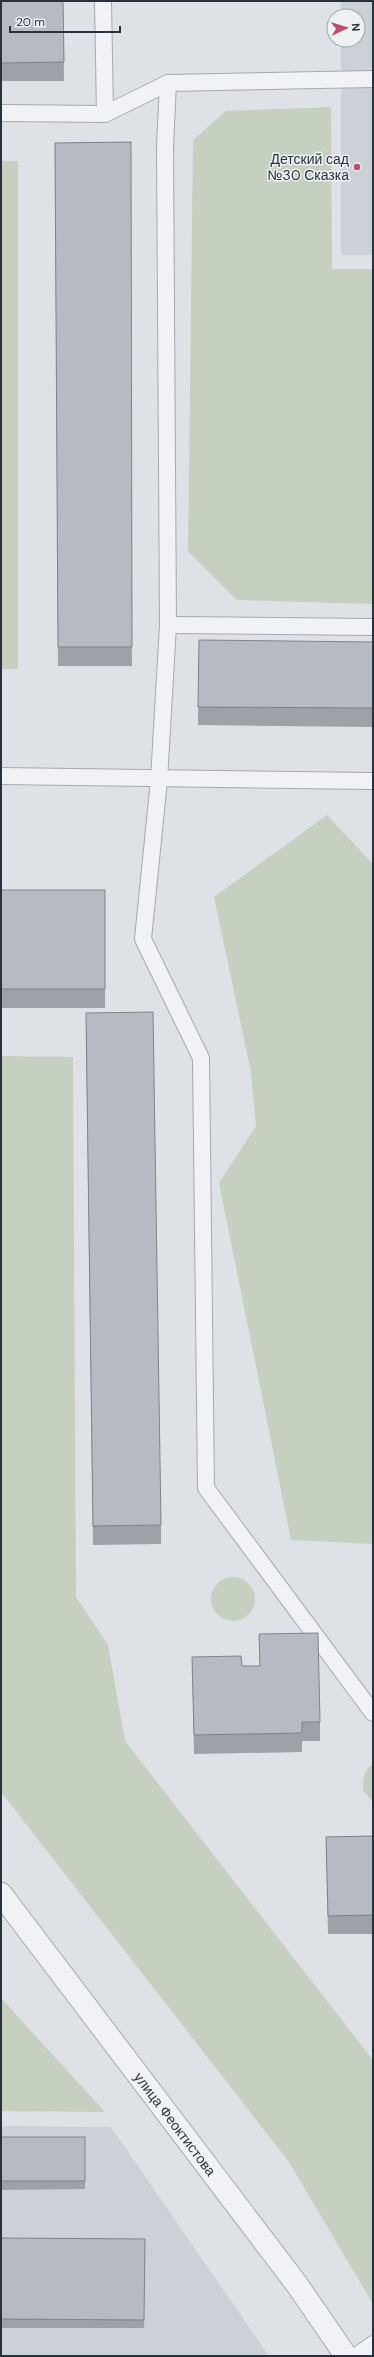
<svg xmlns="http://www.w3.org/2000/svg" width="374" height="2357" viewBox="0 0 374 2357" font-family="'DM Sans',sans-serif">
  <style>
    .built { fill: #ccd1d8 }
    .green { fill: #c5d0c0 }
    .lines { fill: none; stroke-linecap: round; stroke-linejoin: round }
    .service-casing { stroke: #a4a9b0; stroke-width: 18 }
    .tertiary-casing { stroke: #a4a9b0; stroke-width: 24 }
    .service { stroke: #f0f2f5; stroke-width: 16 }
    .tertiary { stroke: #f0f2f5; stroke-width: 22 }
    .wall { fill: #9da1a8 }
    .building { fill: #b6bbc3; stroke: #7f8388 }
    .poi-dot { fill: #c24c65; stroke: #edf1f4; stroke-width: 1.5 }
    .labels { text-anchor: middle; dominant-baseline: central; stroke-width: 3; stroke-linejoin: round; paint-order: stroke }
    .poi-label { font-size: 14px; fill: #29313c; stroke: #edf1f4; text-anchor: end }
    .street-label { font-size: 14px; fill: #29313c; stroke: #edf1f4 }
  </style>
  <rect width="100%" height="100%" fill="#dee2e6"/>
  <!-- built -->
  <g class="built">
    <polygon points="341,1 373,1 373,255 341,255 341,40 358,40 358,16 341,16"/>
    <polygon points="1,2126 111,2127 269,2356 1,2356"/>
  </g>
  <!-- green -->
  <g class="green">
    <polygon points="331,107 332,269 373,269 373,604 237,600 188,551 193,140 226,111"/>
    <rect x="1" y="161" width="17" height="508"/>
    <polygon points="327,815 373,864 373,1544 291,1540 219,1183 256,1126 251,1072 214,897"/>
    <polygon points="1,1056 73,1057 76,1597 108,1645 125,1741 373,2060 373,2304 289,2162 1,1792"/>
    <circle cx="233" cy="1599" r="22"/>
    <path d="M373 1764V1802L363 1791C363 1779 363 1770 373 1764Z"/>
    <polygon points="1,1998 105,2112 1,2111"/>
  </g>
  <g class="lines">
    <defs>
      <g id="service">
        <polyline points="103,1 105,114"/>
        <polyline points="168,83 165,147 168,625 159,780 143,939 201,1058 206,1488 373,1713"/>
        <polyline points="1,113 105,114 168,83 373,79"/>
        <polyline points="168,625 373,627"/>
        <polyline points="1,776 373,781"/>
        <polyline points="356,2356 373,2344"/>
      </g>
      <polyline id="tertiary" points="1,1894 298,2286 346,2356"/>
    </defs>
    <!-- service casing -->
    <use href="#service" class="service-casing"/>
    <!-- tertiary casing -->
    <use href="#tertiary" class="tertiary-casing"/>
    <!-- service -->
    <use href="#service" class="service"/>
    <!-- tertiary -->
    <use href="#tertiary" class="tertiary"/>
  </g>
  <!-- wall -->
  <g class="wall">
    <polygon points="1,1 63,1 64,81 1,81"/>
    <polygon points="131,142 132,666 58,666 55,143"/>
    <polygon points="373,642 373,727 198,725 198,707"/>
    <rect x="1" y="890" width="104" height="118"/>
    <polygon points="86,1031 161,1525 161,1544 93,1545"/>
    <polygon points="259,1634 320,1722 320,1741 302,1741 302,1752 194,1754 192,1657 242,1666 260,1666"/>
    <polygon points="373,1836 373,1934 328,1934 326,1837"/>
    <polygon points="1,2137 85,2137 85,2189 1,2190"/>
    <polygon points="1,2238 145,2239 144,2328 1,2328"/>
  </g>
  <!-- building -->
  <g class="building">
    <polygon points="1,1 63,1 64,62 1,63"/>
    <polygon points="131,142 132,647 58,647 55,143"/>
    <polygon points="199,640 373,642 373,708 198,707"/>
    <rect x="1" y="890" width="104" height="99"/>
    <polygon points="153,1012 161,1525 93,1526 86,1013"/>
    <polygon points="318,1633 320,1722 302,1722 302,1733 194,1735 192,1657 241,1656 242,1666 260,1666 259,1634"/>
    <polygon points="373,1836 373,1915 328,1916 326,1837"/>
    <rect x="1" y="2137" width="84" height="44"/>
    <polygon points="1,2238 145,2239 144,2320 1,2319"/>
  </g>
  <!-- markers -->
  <circle class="poi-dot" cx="357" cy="167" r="4"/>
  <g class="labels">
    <!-- poi labels -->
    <g class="poi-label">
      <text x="349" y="159">Детский сад<tspan x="349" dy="16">№30 Сказка</tspan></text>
    </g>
    <!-- street labels -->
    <g class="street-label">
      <text transform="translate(175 2124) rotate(53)">улица Феоктистова</text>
    </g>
  </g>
  <!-- border -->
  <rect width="374" height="2357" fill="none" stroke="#29313c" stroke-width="4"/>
  <!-- north arrow -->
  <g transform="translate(346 28) rotate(86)"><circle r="19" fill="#edf1f4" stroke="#9fa4aa"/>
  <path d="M0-3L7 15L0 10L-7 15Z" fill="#c24c65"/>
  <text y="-6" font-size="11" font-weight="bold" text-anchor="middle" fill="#29313c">N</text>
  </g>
  <!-- scale -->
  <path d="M10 26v6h110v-6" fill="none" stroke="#29313c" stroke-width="2"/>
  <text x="16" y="26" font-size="12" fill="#29313c" stroke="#edf1f4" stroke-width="3" paint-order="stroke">20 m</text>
</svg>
